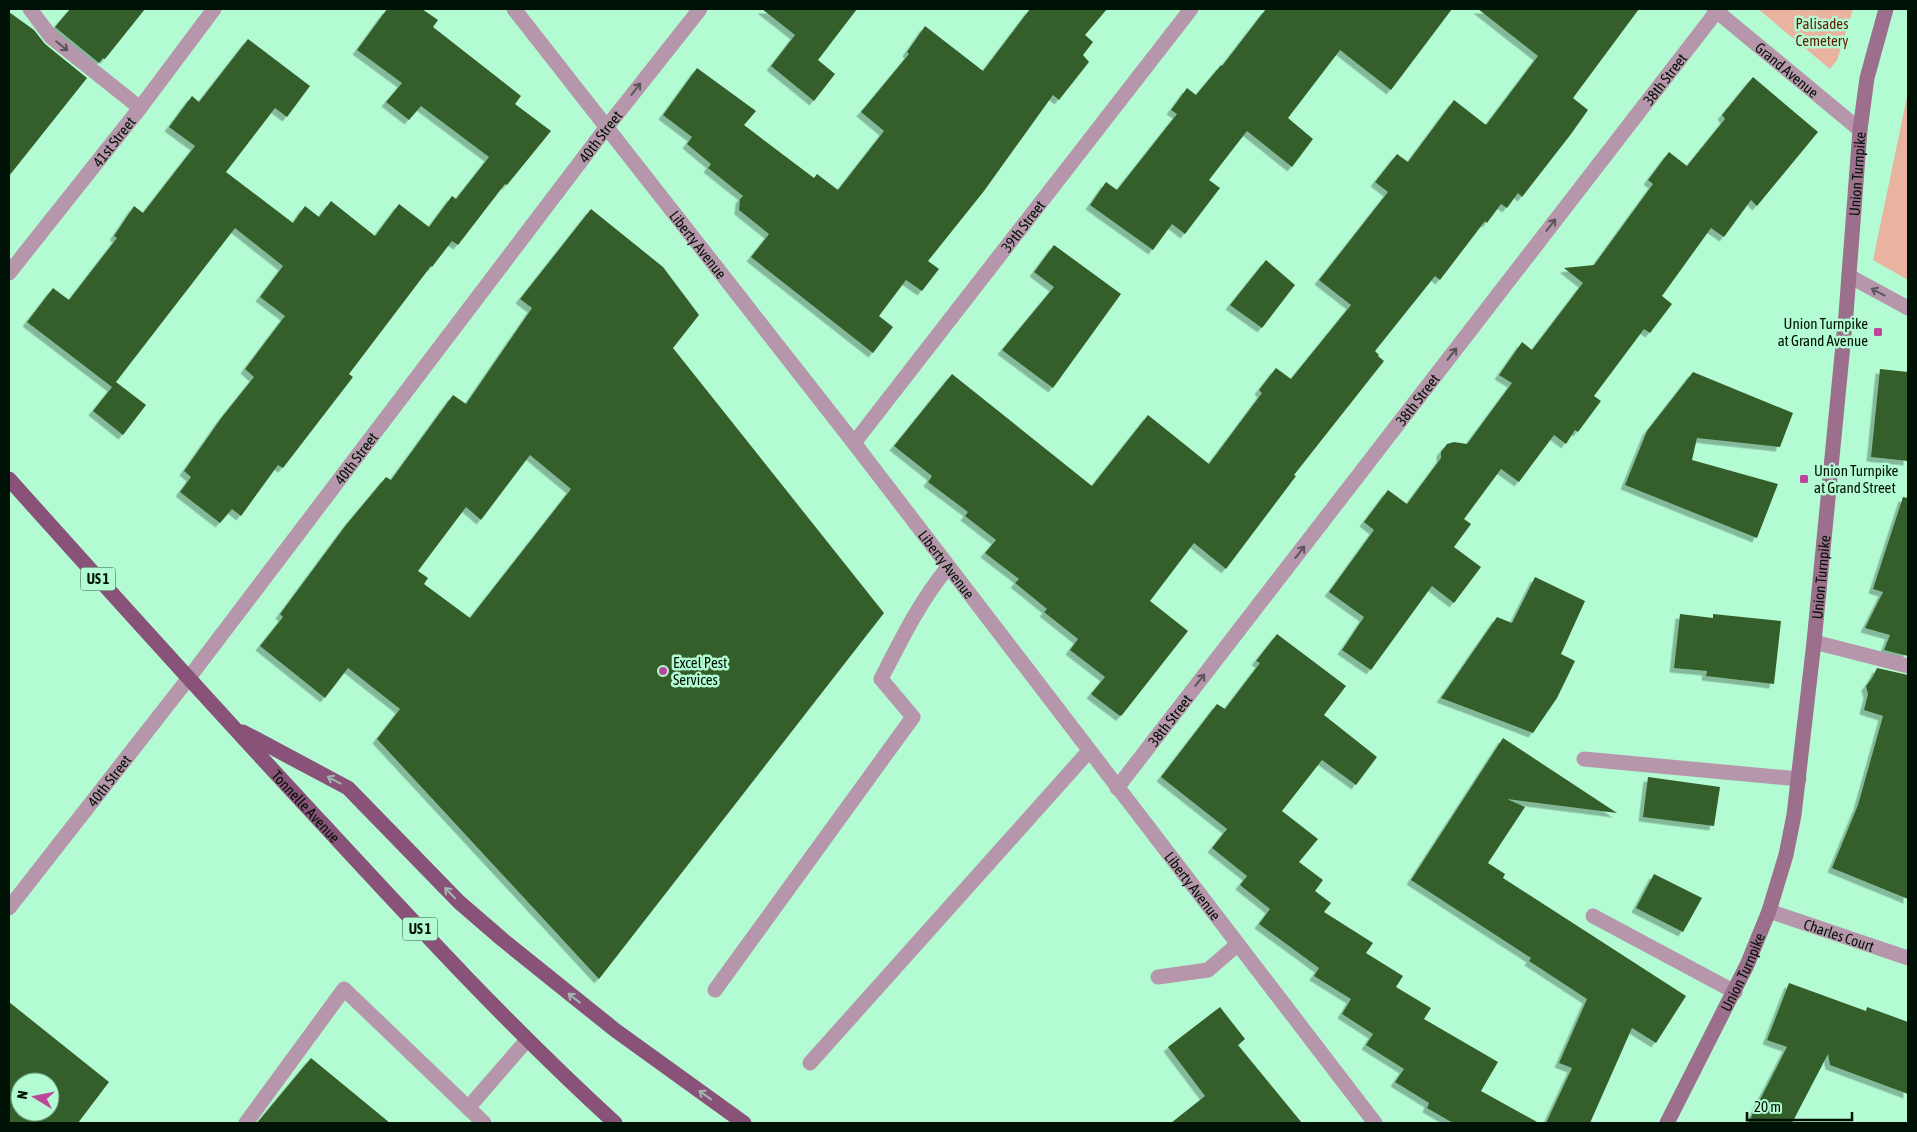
<svg xmlns="http://www.w3.org/2000/svg" width="1917" height="1132" viewBox="0 0 1917 1132" font-family="'Asap Condensed',sans-serif">
  <style>
    .green { fill: #eab3a0 }
    .building { fill: #365e2c; fill-rule: evenodd; filter: url(#shadow) }
    .lines { fill: none; stroke-linecap: round; stroke-linejoin: round }
    .lane { stroke: #b696ab; stroke-width: 15 }
    .street { stroke: #b696ab; stroke-width: 15 }
    .secondary { stroke: #9c6f8d; stroke-width: 15 }
    .primary { stroke: #895278; stroke-width: 15 }
    .oneway { stroke: #5b5458 }
    .oneway2 { stroke: #a2b7af }
    .poi-dot { fill: #bc469c; stroke: #b3fbd3; stroke-width: 2 }
    .labels { text-anchor: middle; dominant-baseline: central; stroke-width: 5; stroke-linejoin: round; paint-order: stroke }
    .shield { fill: #b3fbd3; stroke: #365844; stroke-width: 1 }
    .shield-label { font-size: 14px; font-weight: bold; fill: #001206 }
    .park-label { font-size: 15px; fill: #641d00; stroke: #b3fbd3 }
    .street-label { font-size: 15px; fill: #001206; stroke: #b3fbd3 }
    .poi-label { font-size: 15px; fill: #001206; stroke: #b3fbd3; text-anchor: start }
  </style>
  <defs>
    <filter id="shadow"><feDropShadow dx="-4.5" dy="4.5" stdDeviation="0" flood-color="#0004"/></filter>
  </defs>
  <rect width="100%" height="100%" fill="#b3fbd3"/>
  <!-- green -->
  <g class="green">
    <polygon points="1758,9 1853,9 1837,60 1830,69"/>
    <polygon points="1908,92 1908,280 1873,260"/>
  </g>
  <!-- building -->
  <g class="building">
    <polygon points="70,9 145,9 105,59 103,58 99,63 55,27"/>
    <polygon points="387,9 422,9 438,20 433,27 521,96 515,104 551,131 507,185 505,184 458,245 452,241 432,267 431,266 349,374 353,377 283,468 278,465 241,516 232,509 220,523 180,492 191,477 184,471 222,417 254,377 245,369 285,316 260,297 283,266 235,228 116,382 146,405 123,435 93,411 112,387 27,322 53,288 69,300 117,238 114,236 134,206 143,213 195,146 169,127 192,96 199,102 248,39 310,86 287,117 275,108 226,172 293,223 305,206 319,217 331,201 375,236 399,204 429,227 452,196 456,199 489,157 421,106 409,120 386,102 402,83 357,50"/>
    <polygon points="762,9 857,9 818,60 835,74 814,101 771,66 795,35"/>
    <polygon points="1030,9 1107,9 1085,35 1093,42 1083,55 1089,62 1059,100 1053,95 984,191 928,261 939,269 922,291 906,280 879,316 893,327 873,353 751,257 769,234 739,210 740,199 743,196 708,168 711,164 687,144 692,137 663,115 697,68 756,111 744,125 814,178 817,174 838,190 884,131 861,112 909,54 907,52 925,26 983,71"/>
    <polygon points="1266,9 1452,9 1391,90 1340,50 1288,118 1313,139 1292,167 1247,131 1209,180 1220,188 1185,234 1172,224 1153,250 1090,205 1106,182 1117,190 1177,114 1171,110 1187,88 1196,95 1221,65 1222,66"/>
    <polygon points="1478,9 1639,9 1573,98 1588,110 1571,134 1522,197 1518,193 1507,208 1501,204 1487,223 1485,221 1440,280 1435,276 1375,351 1379,355 1378,356 1384,361 1294,475 1296,476 1226,569 1194,543 1150,601 1188,631 1122,715 1120,716 1091,694 1105,677 1070,650 1078,639 1044,612 1047,609 1015,583 1019,579 985,553 996,540 965,516 968,512 928,482 932,476 894,446 952,374 1092,486 1148,415 1209,464 1262,393 1259,390 1276,368 1291,379 1351,305 1319,280 1388,192 1375,182 1397,154 1408,162 1454,100 1486,125 1538,56"/>
    <polygon points="9,12 34,30 45,44 87,78 9,176"/>
    <polygon points="1753,77 1818,132 1757,206 1751,200 1724,237 1711,228 1662,296 1672,304 1650,333 1644,329 1594,396 1601,401 1578,432 1575,430 1566,444 1554,435 1519,482 1501,469 1464,519 1471,524 1454,547 1481,567 1454,603 1432,586 1371,670 1342,650 1364,617 1329,592 1374,530 1364,522 1388,490 1407,504 1441,458 1441,452 1447,444 1454,442 1467,444 1512,383 1499,375 1522,342 1532,350 1583,283 1564,268 1594,265 1653,184 1648,180 1669,152 1687,166 1725,119 1722,115"/>
    <path d="M591 209 663 267 699 315 673 348 884 613 599 979 377 739 400 709 348 668 325 698 260 646 283 617 280 614 346 525 386 477 391 480 453 395 466 404 532 308 520 299ZM530 455 571 489 470 618 424 584 428 578 418 571 466 507 481 520Z"/>
    <polygon points="1054,245 1121,294 1053,388 1002,350 1054,287 1034,272"/>
    <polygon points="1266,260 1295,285 1262,328 1230,305"/>
    <polygon points="1880,369 1908,372 1908,461 1871,457"/>
    <polygon points="1693,372 1793,413 1780,447 1697,438 1692,460 1778,484 1757,538 1625,485 1647,431"/>
    <polygon points="1903,497 1908,498 1908,656 1884,650 1890,635 1865,628 1883,592 1873,589"/>
    <polygon points="1535,577 1585,601 1561,654 1575,661 1557,698 1533,733 1441,698 1497,617 1512,623"/>
    <polygon points="1680,614 1713,618 1713,614 1781,621 1774,684 1706,676 1707,671 1674,668"/>
    <polygon points="1277,634 1346,686 1324,715 1377,757 1356,785 1322,760 1282,811 1318,839 1299,862 1323,880 1315,891 1331,903 1324,912 1373,943 1366,953 1403,976 1396,987 1431,1008 1424,1019 1498,1062 1481,1091 1539,1123 1453,1123 1427,1108 1429,1103 1395,1082 1404,1069 1366,1045 1373,1034 1342,1014 1351,999 1314,976 1319,968 1259,924 1270,909 1240,885 1247,876 1212,848 1227,829 1161,777 1217,704 1225,709 1260,663 1256,661"/>
    <polygon points="1877,668 1908,675 1908,899 1832,868 1858,805 1883,716 1864,710 1868,694 1866,686 1872,678"/>
    <polygon points="1503,738 1617,813 1507,799 1525,807 1488,863 1505,874 1503,878 1686,996 1656,1043 1632,1028 1590,1123 1546,1123 1572,1068 1559,1063 1587,999 1529,961 1531,958 1411,880"/>
    <polygon points="1648,777 1720,787 1714,826 1643,817"/>
    <polygon points="1654,874 1702,898 1683,932 1636,908"/>
    <polygon points="1789,983 1866,1011 1867,1007 1908,1022 1908,1094 1830,1065 1828,1054 1792,1123 1748,1123 1787,1047 1767,1040"/>
    <path d="M9 1002 109 1082 78 1123H9ZM20 1082H50V1112H20Z"/>
    <polygon points="1220,1007 1245,1039 1238,1045 1302,1123 1171,1123 1205,1096 1168,1047"/>
    <polygon points="311,1058 390,1123 257,1123"/>
  </g>
  <g class="lines">
    <!-- lane -->
    <g class="lane">
      <polyline points="30,9 51,37 140,108"/>
      <polyline points="1584,759 1799,779"/>
      <polyline points="1593,916 1735,992"/>
      <polyline points="1158,977 1208,970 1238,944"/>
      <path d="M715 990 913 717 881 679C901 640 920 601 948 567"/>
      <polyline points="810,1063 1089,751"/>
      <polyline points="468,1108 527,1040"/>
      <polyline points="246,1123 344,989 484,1123"/>
    </g>
    <!-- street -->
    <g class="street">
      <path id="s1" d="M514 9 854 443 1375 1123"/>
      <path id="s2" d="M1714 9 1860 130"/>
      <path id="s3" d="M9 273 140 108 214 9"/>
      <polyline points="1849,276 1908,308"/>
      <path id="s4" d="M854 443 1191 9"/>
      <polyline points="1814,642 1908,666"/>
      <path id="s5" d="M1117 788 1717 11"/>
      <path id="s6" d="M9 908 188 679 606 128 700 9"/>
      <path id="s7" d="M1769 911 1908 958"/>
    </g>
    <!-- secondary -->
    <path class="secondary" id="s8" d="M1667 1123 1747 965 1769 911 1786 855 1794 815 1814 642 1846 314 1860 130 1867 78 1886 9"/>
    <!-- primary -->
    <g class="primary">
      <path id="s9" d="M9 479C112 594 215 708 320 821 416 925 511 1028 615 1123"/>
      <polyline points="243,732 348,788 459,902 503,940 615,1030 744,1123"/>
    </g>
  </g>
  <!-- one-way arrows -->
  <defs><path id="oneway-shaft" d="M-6 0H5M1.5-3L5.5 0L1.5 3" fill="none" stroke-width="1.6" stroke-linecap="round" stroke-linejoin="round" transform="scale(1.25)"/></defs>
  <g class="oneway">
    <use href="#oneway-shaft" transform="translate(62 46) rotate(39)"/>
    <use href="#oneway-shaft" transform="translate(636 89) rotate(-52)"/>
    <use href="#oneway-shaft" transform="translate(1551 225) rotate(-52)"/>
    <use href="#oneway-shaft" transform="translate(1878 292) rotate(-152)"/>
    <use href="#oneway-shaft" transform="translate(1452 354) rotate(-52)"/>
    <use href="#oneway-shaft" transform="translate(1300 552) rotate(-52)"/>
    <use href="#oneway-shaft" transform="translate(1200 680) rotate(-52)"/>
  </g>
  <g class="oneway2">
    <use href="#oneway-shaft" transform="translate(334 780) rotate(-152)"/>
    <use href="#oneway-shaft" transform="translate(450 893) rotate(-134)"/>
    <use href="#oneway-shaft" transform="translate(574 998) rotate(-142)"/>
    <use href="#oneway-shaft" transform="translate(705 1095) rotate(-144)"/>
  </g>
  <!-- markers -->
  <g class="poi-dot">
    <rect x="1873" y="327" width="10" height="10" rx="2.5"/>
    <rect x="1799" y="474" width="10" height="10" rx="2.5"/>
    <circle cx="663" cy="671" r="5"/>
  </g>
  <g class="labels">
    <!-- shield labels -->
    <g class="shield">
      <rect x="80.5" y="567.5" width="35" height="23" rx="4"/>
      <rect x="402.5" y="917.5" width="35" height="23" rx="4"/>
    </g>
    <g class="shield-label">
      <text x="98" y="579">US 1</text>
      <text x="420" y="929">US 1</text>
    </g>
    <!-- park labels -->
    <g class="park-label">
      <text x="1822" y="23">Palisades<tspan x="1822" dy="17">Cemetery</tspan></text>
    </g>
    <!-- street labels -->
    <g class="street-label">
      <text stroke="none"><textPath href="#s2" startOffset="95">Grand Avenue</textPath></text>
      <text stroke="none"><textPath href="#s5" startOffset="896">38th Street</textPath></text>
      <text stroke="none"><textPath href="#s6" startOffset="972">40th Street</textPath></text>
      <text stroke="none"><textPath href="#s3" startOffset="168">41st Street</textPath></text>
      <text stroke="none"><textPath href="#s8" startOffset="979">Union Turnpike</textPath></text>
      <text stroke="none"><textPath href="#s4" startOffset="275">39th Street</textPath></text>
      <text stroke="none"><textPath href="#s1" startOffset="299">Liberty Avenue</textPath></text>
      <text stroke="none"><textPath href="#s5" startOffset="491">38th Street</textPath></text>
      <text stroke="none"><textPath href="#s6" startOffset="568">40th Street</textPath></text>
      <text stroke="none"><textPath href="#s1" startOffset="704">Liberty Avenue</textPath></text>
      <text stroke="none"><textPath href="#s8" startOffset="574">Union Turnpike</textPath></text>
      <text stroke="none"><textPath href="#s5" startOffset="86">38th Street</textPath></text>
      <text stroke="none"><textPath href="#s6" startOffset="162">40th Street</textPath></text>
      <text stroke="none"><textPath href="#s9" startOffset="442">Tonnelle Avenue</textPath></text>
      <text stroke="none"><textPath href="#s1" startOffset="1109">Liberty Avenue</textPath></text>
      <text stroke="none"><textPath href="#s7" startOffset="74">Charles Court</textPath></text>
      <text stroke="none"><textPath href="#s8" startOffset="169">Union Turnpike</textPath></text>
    </g>
    <!-- poi labels -->
    <g class="poi-label">
      <text x="1868" y="323" text-anchor="end">Union Turnpike<tspan x="1868" dy="17">at Grand Avenue</tspan></text>
      <text x="1814" y="470">Union Turnpike<tspan x="1814" dy="17">at Grand Street</tspan></text>
      <text x="673" y="662">Excel Pest<tspan x="673" dy="17">Services</tspan></text>
    </g>
  </g>
  <!-- border -->
  <rect width="1917" height="1132" fill="none" stroke="#001206" stroke-width="20"/>
  <!-- north arrow -->
  <g transform="translate(35 1097) rotate(280)"><circle r="24" fill="#b3fbd3" stroke="#6b9e81"/>
  <path d="M0-4L9 19L0 12L-9 19Z" fill="#bc469c"/>
  <text y="-8" font-size="14" font-weight="bold" text-anchor="middle" fill="#001206">N</text>
  </g>
  <!-- scale -->
  <path d="M1747 1112v8h105v-8" fill="none" stroke="#001206" stroke-width="2.5"/>
  <text x="1754" y="1112" font-size="15" fill="#001206" stroke="#b3fbd3" stroke-width="4" paint-order="stroke">20 m</text>
</svg>
